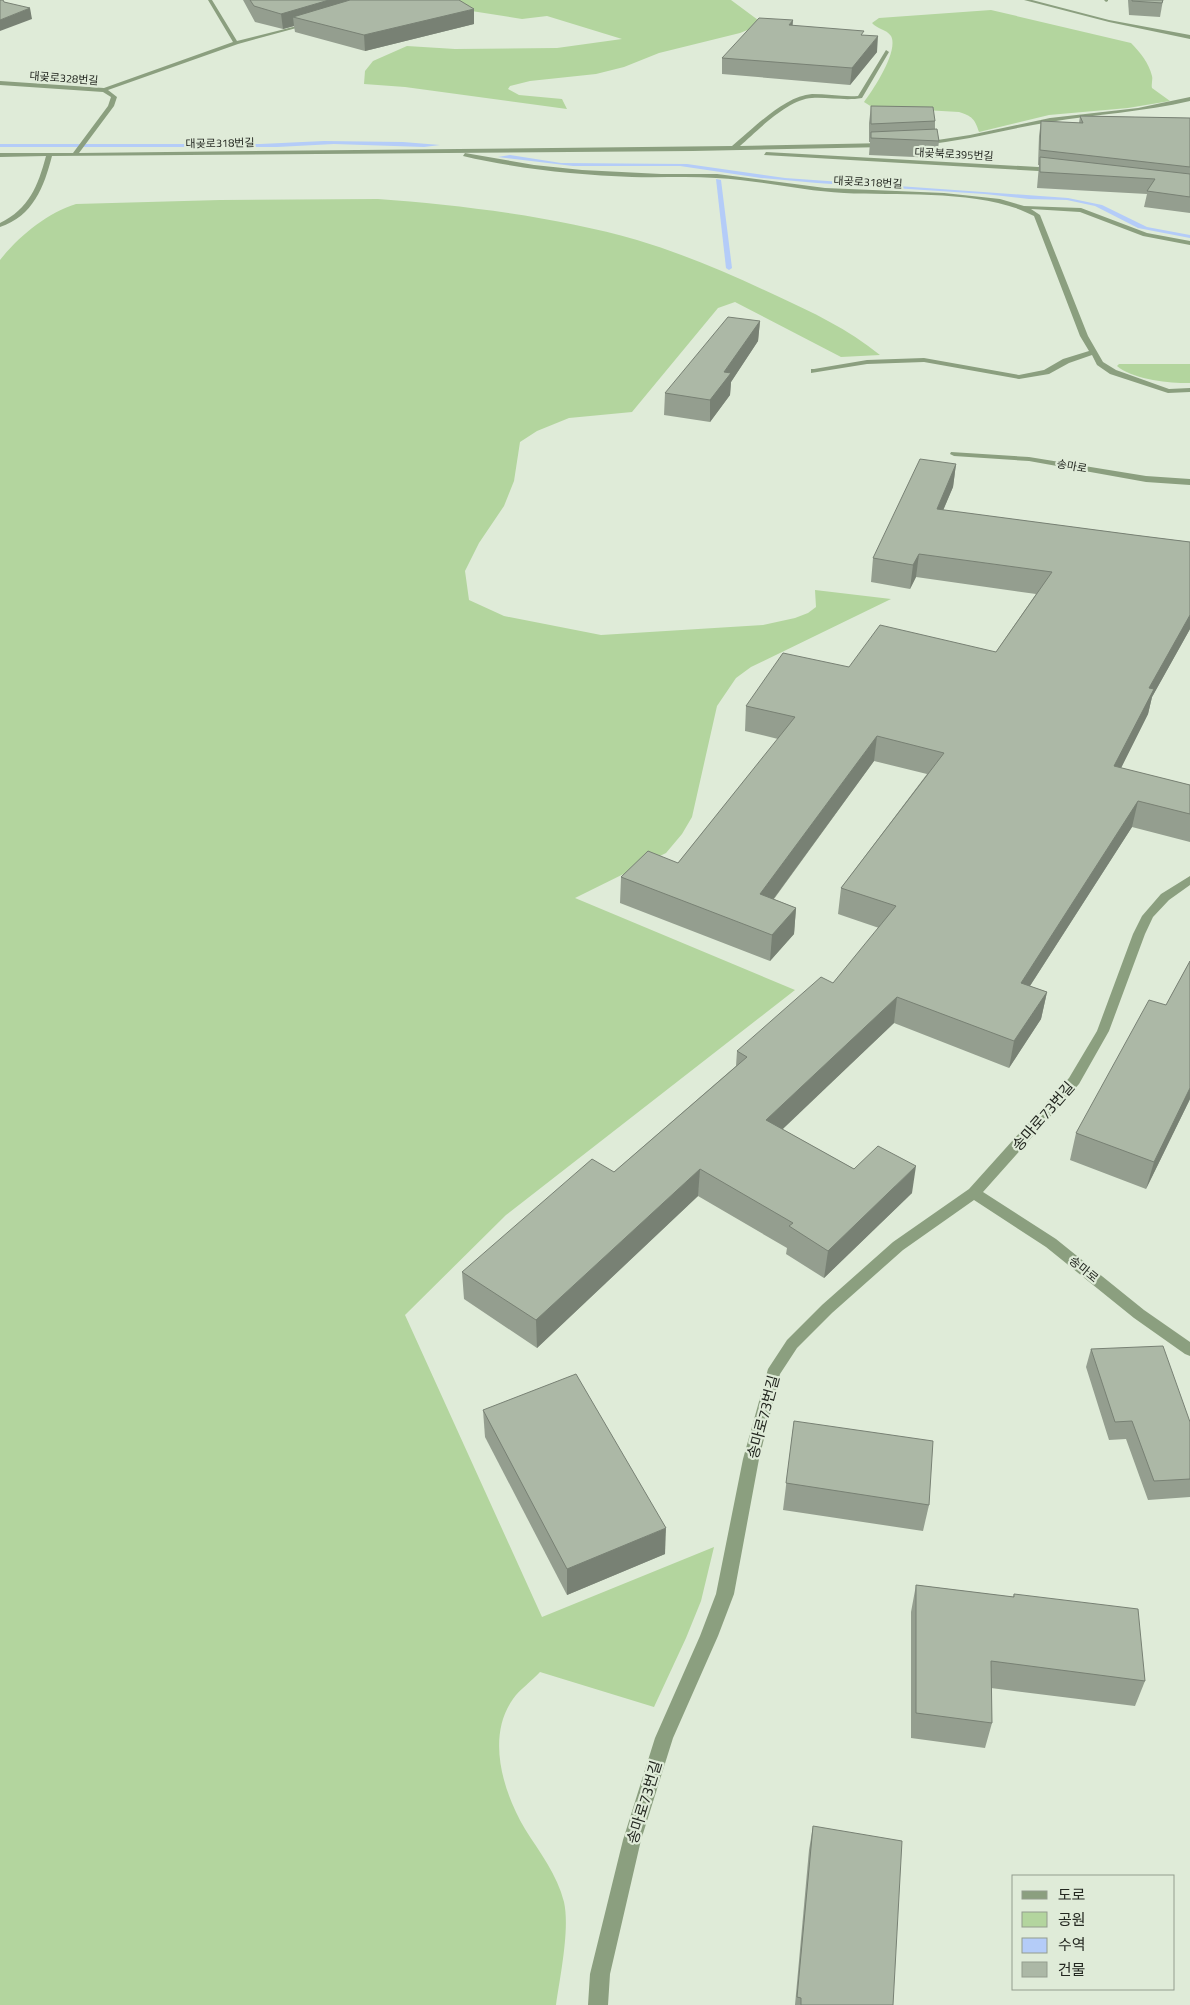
<svg xmlns="http://www.w3.org/2000/svg" width="1190" height="2005" viewBox="0 0 1190 2005" font-family="'Titillium Web','Noto Sans KR',sans-serif">
  <style>
    .green { fill: #b3d59e }
    .water { fill: #b4ccf8 }
    .lines { fill: none; stroke-linecap: round; stroke-linejoin: round }
    .stream { fill: #b4ccf8; fill-rule: evenodd }
    .minor { fill: #8b9f7f; fill-rule: evenodd }
    .wall { fill: #949e8f }
    .shaded-wall { fill: #788174 }
    .building { fill: #acb8a6; stroke: #788174 }
    .labels { text-anchor: middle; dominant-baseline: central; stroke-width: 4.5; stroke-linejoin: round; paint-order: stroke }
    .far-street-label { font-size: 11px; fill: #232720; stroke: #dfebd8 }
    .street-label { font-size: 12px; fill: #232720; stroke: #dfebd8 }
    .near-street-label { font-size: 15px; fill: #232720; stroke: #dfebd8 }
  </style>
  <rect width="100%" height="100%" fill="#dfebd8"/>
  <!-- green -->
  <g class="green">
    <polygon points="453,0 731,0 758,20 750,29 740,33 659,53 624,67 596,74 530,81 510,86 508,89 519,95 562,99 567,109 405,87 364,84 365,71 373,61 407,46 455,49 557,48 622,39 547,16 522,19 465,10"/>
    <path d="M991 10 1131 43C1140 52 1149 63 1152 76 1153 80 1151 84 1152 88L1170 101 1128 108 1049 115 979 132C975 119 972 116 959 112L872 107 864 102C873 90 899 51 891 36 886 29 877 29 872 23L879 18Z"/>
    <path d="M378 199C461 205 558 217 637 240 684 254 730 274 775 295 812 312 848 329 880 355L841 357 735 302 718 308 632 412 569 418 537 431 520 442 514 481 504 506 479 543 465 571 469 600 504 616 601 635 763 625 795 618 808 613 816 607 815 590 891 599 751 667 736 678 717 706 692 817 682 834 666 853 575 898 795 990 506 1215 405 1315 542 1617 714 1547 701 1601 686 1638 654 1707 540 1672C532 1681 520 1689 513 1699 486 1737 503 1792 525 1829 540 1853 557 1874 564 1902 570 1929 560 1977 556 2005H0V260C19 236 47 213 76 204L220 200Z"/>
    <path d="M1119 364H1190V383C1170 384 1132 379 1117 366Z"/>
  </g>
  <!-- water -->
  <g class="water">
    <polygon points="324,141 403,142 440,145 424,147 334,144 277,147 0,147 0,144 260,144"/>
    <polygon points="510,155 561,163 687,164 785,178 1068,198 1102,205 1147,227 1190,235 1190,238 1138,228 1095,206 1067,200 1029,199 985,194 817,183 761,178 680,166 573,166 498,157"/>
  </g>
  <g class="lines">
    <!-- stream -->
    <polygon class="stream" points="716,179 721,180 732,268 729,270 726,268"/>
    <!-- minor -->
    <g class="minor">
      <path d="M208 0H212L237 41 309 23 311 24 238 44 108 90 117 97 114 106 79 153 732 146C753 129 784 96 812 94 828 94 842 97 858 96L886 50 889 52 862 98C845 101 829 97 812 98 788 99 757 131 740 146L887 143 890 145 887 147 693 151 52 156C44 187 33 216 0 227V223C29 209 38 186 46 156L0 157V153H73L108 106 111 97 103 92 0 85V81L104 88 233 42Z"/>
      <polygon points="1024,0 1032,0 1109,20 1190,35 1190,39 1109,22"/>
      <polygon points="1104,0 1108,0 1108,1 1106,2"/>
      <path d="M1190 97V101C1144 112 1096 114 1050 122 1006 129 965 141 921 145L918 143 970 135 1050 118 1138 108Z"/>
      <polygon points="766,152 1056,168 1059,170 1056,172 764,155"/>
      <path d="M465 153 534 165 582 170 661 174H717L825 188 944 193 1000 199 1024 206 1081 208 1147 233 1190 241V245L1143 236 1080 212 1031 209 1040 215 1088 336 1103 362 1116 370 1169 389 1190 388V392L1168 393 1110 374 1097 365 1092 355 1069 363 1049 374 1019 379 924 362 867 364 811 373V369H814L867 360 924 358 1019 375 1044 370 1063 359 1089 351 1080 336 1034 216C984 189 901 196 844 193 801 191 759 180 716 178 688 176 660 178 632 177 576 175 518 169 463 156Z"/>
      <polygon points="951,452 1029,457 1146,476 1190,479 1190,485 1146,482 1029,461 954,456 950,454"/>
      <polygon points="1190,876 1190,885 1169,900 1153,917 1145,934 1109,1031 1079,1084 983,1192 1056,1239 1144,1310 1190,1342 1190,1356 1185,1354 1134,1318 1046,1247 974,1200 903,1250 832,1313 797,1348 780,1374 759,1459 734,1594 718,1636 673,1738 641,1840 610,1974 608,2005 588,2005 590,1974 623,1840 655,1738 700,1636 716,1594 743,1459 768,1369 787,1340 822,1305 893,1242 969,1189 1069,1078 1097,1031 1133,934 1142,916 1161,894"/>
    </g>
  </g>
  <!-- wall -->
  <g class="wall">
    <polygon points="243,0 459,0 474,24 365,51 295,32 294,26 283,29 255,22"/>
    <polygon points="1128,0 1163,0 1160,17 1129,15"/>
    <polygon points="793,26 863,35 877,52 850,85 722,74 722,58"/>
    <polygon points="871,106 935,121 935,129 939,141 937,158 869,155 870,142 869,142 869,123"/>
    <polygon points="1080,116 1190,118 1190,213 1144,207 1147,194 1037,188 1039,165 1038,165 1039,136 1041,121 1079,123"/>
    <polygon points="760,321 758,341 731,382 730,395 710,422 664,415 665,393"/>
    <polygon points="956,464 953,487 943,510 1134,535 1190,542 1190,629 1152,697 1148,714 1121,768 1190,785 1190,842 1132,827 1030,986 1047,992 1041,1019 1009,1068 894,1023 782,1129 854,1169 912,1193 824,1278 786,1254 787,1248 698,1196 537,1348 464,1299 462,1272 614,1172 736,1066 737,1051 833,983 879,928 838,914 841,888 927,774 874,761 774,899 796,908 794,934 770,961 620,903 621,877 678,863 778,739 745,731 746,706 849,667 996,652 1036,594 916,577 910,589 871,582 873,558"/>
    <polygon points="1190,961 1190,1099 1146,1189 1070,1160 1076,1133 1166,1005"/>
    <polygon points="1091,1349 1190,1422 1190,1497 1148,1500 1126,1439 1109,1440 1086,1367"/>
    <polygon points="483,1410 665,1554 567,1595 485,1437"/>
    <polygon points="794,1421 929,1505 923,1531 783,1510"/>
    <polygon points="916,1585 1013,1597 1014,1594 1145,1681 1135,1706 991,1688 992,1723 985,1748 911,1738 911,1612"/>
    <polygon points="813,1826 893,2005 795,2005 809,1850"/>
  </g>
  <!-- shaded-wall -->
  <g class="shaded-wall">
    <polygon points="329,0 381,0 293,17 294,26 283,29 281,14"/>
    <polygon points="30,8 32,19 0,31 0,20"/>
    <polygon points="474,9 474,24 365,51 364,35"/>
    <polygon points="793,20 792,35 789,25"/>
    <polygon points="878,36 877,52 850,85 852,68"/>
    <polygon points="760,321 758,341 731,382 730,395 710,422 710,400 724,372"/>
    <polygon points="956,464 953,487 934,532 937,509"/>
    <polygon points="919,554 916,577 910,589 913,565"/>
    <polygon points="1190,615 1190,629 1152,697 1148,714 1109,792 1114,766 1149,688"/>
    <polygon points="877,736 874,761 758,920 760,894"/>
    <polygon points="1138,801 1132,827 1015,1009 1021,983"/>
    <polygon points="796,908 794,934 770,961 772,935"/>
    <polygon points="1047,992 1041,1019 1009,1068 1014,1041"/>
    <polygon points="897,997 894,1023 764,1147 766,1120"/>
    <polygon points="1190,1088 1190,1099 1146,1189 1154,1162"/>
    <polygon points="916,1166 912,1193 824,1278 828,1251"/>
    <polygon points="700,1169 698,1196 537,1348 536,1320"/>
    <polygon points="666,1528 665,1554 567,1595 567,1569"/>
  </g>
  <!-- building -->
  <g class="building">
    <polygon points="0,0 3,0 4,2 30,8 0,20"/>
    <polygon points="250,0 329,0 281,14 254,6"/>
    <polygon points="350,0 459,0 474,9 364,35 293,17"/>
    <polygon points="1132,0 1163,0 1162,3 1132,1"/>
    <polygon points="759,18 793,20 789,25 864,31 861,35 878,36 852,68 722,58"/>
    <polygon points="871,106 933,107 935,121 871,124"/>
    <polygon points="1080,116 1190,118 1190,167 1040,150 1041,121 1083,123"/>
    <polygon points="937,129 939,141 871,138 871,132"/>
    <polygon points="1040,157 1190,174 1190,197 1147,191 1155,179 1040,172"/>
    <polygon points="728,317 760,321 724,372 731,373 710,400 665,393"/>
    <polygon points="920,459 956,464 937,509 1134,535 1190,542 1190,615 1149,688 1154,689 1114,766 1190,785 1190,814 1138,801 1021,983 1047,992 1014,1041 897,997 766,1120 854,1169 878,1146 916,1166 828,1251 789,1226 793,1223 700,1169 536,1320 462,1272 592,1159 614,1172 747,1057 737,1051 821,977 833,983 896,906 841,888 944,753 877,736 760,894 796,908 772,935 621,877 648,851 678,863 795,717 746,706 783,653 849,667 880,625 996,652 1052,572 919,554 913,565 873,558"/>
    <polygon points="1190,961 1190,1088 1154,1162 1076,1133 1149,1000 1166,1005"/>
    <polygon points="1163,1346 1190,1422 1190,1479 1154,1481 1132,1421 1115,1422 1091,1349"/>
    <polygon points="576,1374 666,1528 567,1569 483,1410"/>
    <polygon points="794,1421 933,1441 929,1505 786,1483"/>
    <polygon points="916,1585 1014,1597 1014,1594 1138,1609 1145,1681 991,1661 992,1723 916,1713"/>
    <polygon points="813,1826 902,1841 893,2005 801,2005 801,1998 797,1997"/>
  </g>
  <g class="labels">
    <!-- far-street labels -->
    <g class="far-street-label">
      <text transform="translate(64 78) rotate(4)">대곶로328번길</text>
      <text transform="translate(220 143) rotate(-1)">대곶로318번길</text>
      <text transform="translate(954 154) rotate(3)">대곶북로395번길</text>
      <text transform="translate(868 182) rotate(3)">대곶로318번길</text>
      <text transform="translate(1072 466) rotate(10)">송마로</text>
    </g>
    <!-- street labels -->
    <g class="street-label">
      <text transform="translate(1084 1269) rotate(39)">송마로</text>
    </g>
    <!-- near-street labels -->
    <g class="near-street-label">
      <text transform="translate(1043 1116) rotate(-49)">송마로73번길</text>
      <text transform="translate(763 1417) rotate(-75)">송마로73번길</text>
      <text transform="translate(644 1802) rotate(-73)">송마로73번길</text>
    </g>
  </g>
  <!-- legend -->
  <rect x="1012" y="1875" width="162" height="115" fill="#dfebd8" stroke="#949d8e"/>
  <rect x="1022" y="1891" width="25" height="8" fill="#8b9f7f" stroke="#949d8e"/>
  <text x="1058" y="1900" font-size="15" fill="#232720">도로</text>
  <rect x="1022" y="1912" width="25" height="15" fill="#b3d59e" stroke="#949d8e"/>
  <text x="1058" y="1925" font-size="15" fill="#232720">공원</text>
  <rect x="1022" y="1938" width="25" height="15" fill="#b4ccf8" stroke="#949d8e"/>
  <text x="1058" y="1950" font-size="15" fill="#232720">수역</text>
  <rect x="1022" y="1962" width="25" height="15" fill="#acb8a6" stroke="#949d8e"/>
  <text x="1058" y="1975" font-size="15" fill="#232720">건물</text>
</svg>
